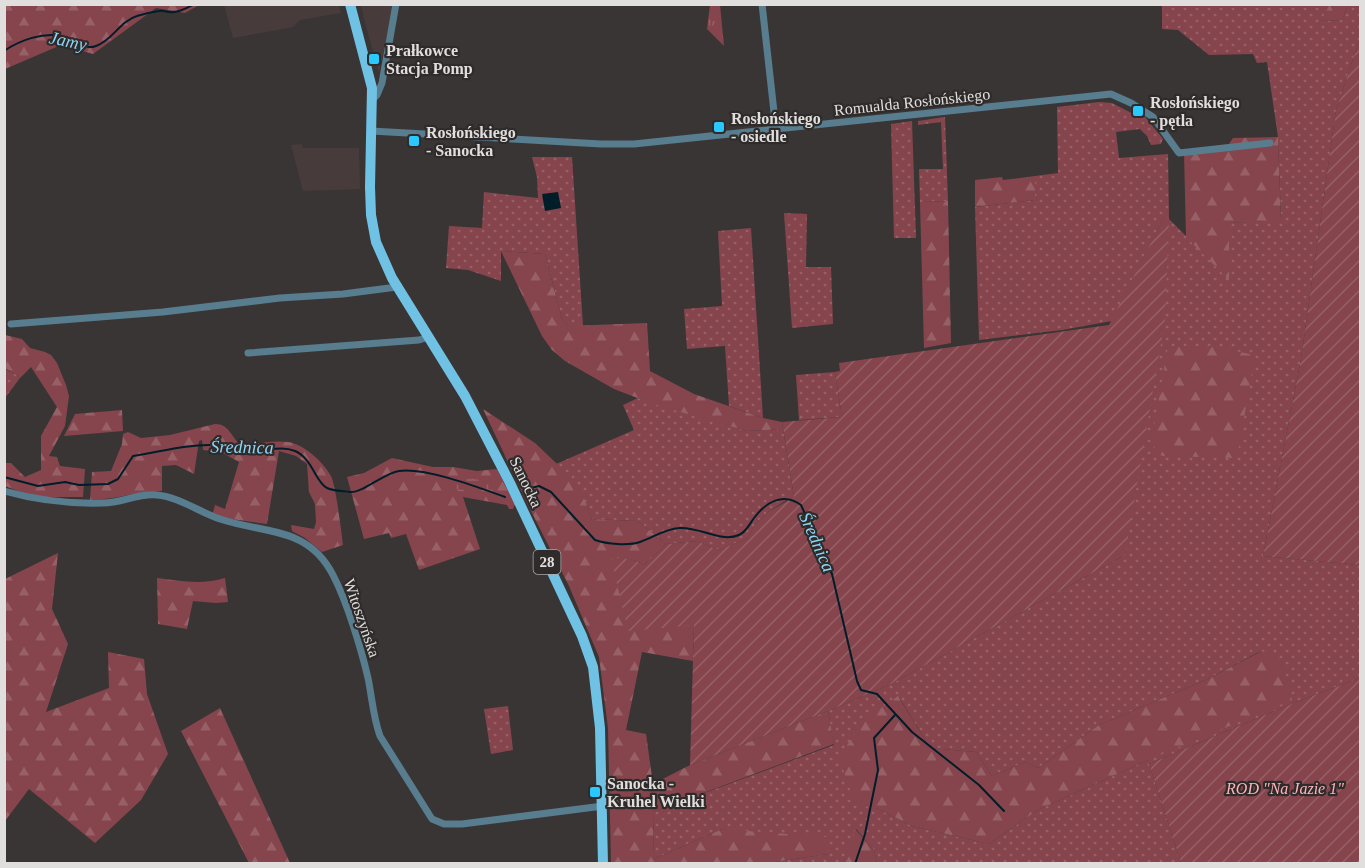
<svg xmlns="http://www.w3.org/2000/svg" width="1365" height="868" viewBox="0 0 1365 868" font-family="Georgia,serif">
  <style>
    .built { fill: #473b3c }
    .grass { fill: url(#grass-dots); fill-rule: evenodd }
    .forest { fill: url(#forest-firs) }
    .wetland { fill: url(#wetland-marsh) }
    .park { fill: url(#park-tufts) }
    .garden { fill: url(#garden-furrows) }
    .water { fill: #001d29 }
    .lines { fill: none; stroke-linecap: round; stroke-linejoin: round }
    .stream { stroke: #001d29; stroke-width: 2 }
    .minor { stroke: #577d8e; stroke-width: 7 }
    .primary { stroke: #70c2e5; stroke-width: 10 }
    .poi-dot { fill: #29c8ff; stroke: #2f2b2b; stroke-width: 2 }
    .labels { text-anchor: middle; dominant-baseline: central; stroke-width: 4.5; stroke-linejoin: round; paint-order: stroke }
    .shield { fill: #2f2b2b; stroke: #aca8a8; stroke-width: 1.5 }
    .shield-label { font-size: 15px; font-weight: bold; fill: #e1dede }
    .poi-label { font-size: 16px; font-weight: bold; fill: #e1dede; stroke: #2f2b2b; text-anchor: start }
    .street-label { font-size: 16px; fill: #e1dede; stroke: #2f2b2b }
    .park-label { font-size: 16px; font-style: italic; fill: #fdb4bb; stroke: #2f2b2b }
    .water-label { font-size: 18px; font-style: italic; fill: #8dd5f5; stroke: #2f2b2b }
  </style>
  <defs>
    <pattern id="grass-dots" width="8" height="8" patternUnits="userSpaceOnUse" patternTransform="scale(1.5)"><rect width="8" height="8" fill="#86454d"/><path d="M2 2h.1M6 6h.1" fill="none" stroke="#975f66" stroke-width="1.8" stroke-linecap="round"/></pattern>
    <pattern id="forest-firs" width="22" height="20" patternUnits="userSpaceOnUse" patternTransform="scale(1.5)"><rect width="22" height="20" fill="#86454d"/><path d="M5 1l3.5 6h-7zM16 11l3.5 6h-7z" fill="#975f66"/></pattern>
    <pattern id="wetland-marsh" width="20" height="14" patternUnits="userSpaceOnUse" patternTransform="scale(1.5)"><rect width="20" height="14" fill="#86454d"/><path d="M1 5h8M5 5V1M11 12h8M15 12V8" fill="none" stroke="#975f66"/></pattern>
    <pattern id="park-tufts" width="24" height="20" patternUnits="userSpaceOnUse" patternTransform="scale(1.5)"><rect width="24" height="20" fill="#86454d"/><path d="M3 7l-1-3M5 7V3M7 7l1-3M15 17l-1-3M17 17v-4M19 17l1-3" fill="none" stroke="#975f66"/></pattern>
    <pattern id="garden-furrows" width="10" height="10" patternUnits="userSpaceOnUse" patternTransform="scale(1.5)"><rect width="10" height="10" fill="#86454d"/><path d="M-1 1l2-2M0 10L10 0M9 11l2-2" fill="none" stroke="#975f66"/></pattern>
  </defs>
  <rect width="100%" height="100%" fill="#393535"/>
  <!-- built -->
  <g class="built">
    <polygon points="224,5 339,5 341,13 300,20 293,27 233,38"/>
    <polygon points="361,5 394,5 379,73 364,19"/>
    <polygon points="302,144 303,148 359,148 360,189 303,191 291,145"/>
  </g>
  <!-- grass -->
  <g class="grass">
    <path d="M1162 5H1330L1321 21 1342 20 1348 5H1360V38L1336 110 1301 359 1263 556 1360 565V678L1296 702 1149 764 1181 863H877L874 850 856 829 843 863H768L828 854 722 829 654 859 653 812 834 745 828 711 889 685 1125 555 1164 217 1112 321 1062 330 979 340 975 207 1035 200V176L1058 173 1057 107 1099 102 1112 103 1141 118 1145 117 1163 139 1161 144 1151 145 1147 136 1140 129 1116 132 1119 158 1168 154 1169 219 1229 279V223L1281 220 1278 137 1267 62 1257 63 1253 54 1209 55 1178 30 1162 29ZM1261 651 1148 760 1038 810 989 844 912 826 876 808 899 697 930 748 976 752 992 776 1025 762 1038 768 1099 725 1210 678Z"/>
    <polygon points="945,117 948,201 920,202 919,169 943,169 941,122 918,125 918,121"/>
    <polygon points="912,121 916,238 894,238 891,124"/>
    <polygon points="532,157 572,157 583,326 568,326 562,319 545,254 501,251 501,281 468,270 446,268 449,226 482,228 484,192 538,198 537,177"/>
    <polygon points="784,213 807,214 806,267 831,267 833,324 792,328"/>
    <polygon points="751,228 763,418 729,406 725,346 687,349 684,309 722,306 718,231"/>
    <polygon points="4,368 17,375 20,378 5,398"/>
    <polygon points="835,372 842,417 799,420 796,375"/>
    <path d="M638 398 747 431 783 429 794 497 785 501 768 512 756 523 748 538 719 550 697 541 666 544 638 521 592 519C581 491 579 485 556 464L634 430 623 405Z"/>
    <polygon points="508,706 513,750 491,754 484,709"/>
  </g>
  <!-- forest -->
  <g class="forest">
    <polygon points="5,4 199,4 199,5 185,13 156,8 93,54 61,45 5,69"/>
    <polygon points="1330,4 1348,5 1342,20 1321,21"/>
    <polygon points="1278,137 1281,221 1229,223 1229,280 1186,237 1184,152 1229,144 1233,138"/>
    <polygon points="1035,176 1035,200 975,207 975,180 1002,177 1003,180"/>
    <polygon points="948,201 951,343 924,348 920,202"/>
    <polygon points="501,251 545,254 562,319 568,326 647,323 650,371 694,394 763,418 782,422 783,429 747,431 653,404 614,389 565,361 552,350 542,336"/>
    <polygon points="4,333 5,335 22,339 30,348 45,352 51,355 57,363 66,385 69,396 65,426 49,456 57,457 60,466 85,469 83,497 34,497 5,486 5,463 11,463 25,477 41,470 41,436 57,407 31,367 20,378 17,375 5,368"/>
    <polygon points="1168,346 1209,346 1255,355 1237,458 1162,456 1151,443"/>
    <path d="M483 409 535 443 575 481 582 493 592 519 638 521 666 544 644 565C633 558 624 557 611 560L694 625 693 661 642 652 626 730 646 734 653 784 690 765 828 711 834 744 653 812 654 859 722 829 827 837 828 854 768 863H611L608 728 599 657 569 586 532 513Z"/>
    <polygon points="122,410 123,431 64,436 75,414"/>
    <path d="M215 424C230 424 231 438 241 445 257 444 272 440 288 442 304 444 323 462 331 476 336 486 341 530 343 545L322 552 305 538 292 531 291 525 314 529 316 522 315 504 309 492 307 464 296 456 279 451 267 524 224 518 213 513 215 505 225 509 239 462 221 452 203 450 202 440 199 441 194 474 176 465 162 466V491C137 491 115 500 90 500L92 472 111 471 122 444 123 434 128 432 141 438 170 435Z"/>
    <polygon points="392,458 433,467 453,467 477,471 497,469 515,504 513,509 509,509 507,505 463,497 480,549 419,570 406,534 391,538 389,533 364,539 347,477 364,473"/>
    <polygon points="58,553 52,609 68,644 46,712 109,688 108,652 144,659 147,694 168,754 141,800 95,843 29,789 5,821 5,579"/>
    <path d="M157 578C179 581 203 585 225 578L228 602 216 603 193 601 187 629 158 624Z"/>
    <polygon points="1262,651 1282,660 1292,700 1148,760 1038,810 989,844 912,826 876,808 855,805 839,757 864,720 898,696 930,748 976,752 992,776 1025,762 1038,768 1099,725 1210,678"/>
    <polygon points="220,708 290,863 249,863 181,731"/>
    <polygon points="855,829 874,850 877,863 843,863"/>
  </g>
  <!-- wetland -->
  <polygon class="wetland" points="460,476 485,481 496,494 492,496 458,491 455,486 457,478"/>
  <!-- park -->
  <polygon class="park" points="710,5 720,5 724,46 707,29"/>
  <!-- garden -->
  <g class="garden">
    <polygon points="1360,38 1360,565 1263,556 1301,359 1336,110"/>
    <path d="M1164 217 1169 219 1165 320 1125 555 889 685 828 711 690 765 694 625 628 631 611 559C624 557 632 558 644 565L666 544 697 541 719 550 748 538 756 523 768 512 794 497 782 422 842 417 835 372 840 371 839 363 1109 325Z"/>
    <polygon points="1360,678 1360,863 1181,863 1149,764 1296,702"/>
  </g>
  <!-- water -->
  <polygon class="water" points="558,192 561,208 545,211 542,194"/>
  <g class="lines">
    <!-- stream -->
    <g class="stream">
      <path d="M4 51C20 40 43 32 62 36 74 38 83 51 96 46 112 41 120 21 137 16 143 14 152 12 159 11 164 10 168 13 173 12 180 12 188 7 195 4"/>
      <path d="M4 477 38 486 65 482 79 485 108 484 118 479 133 456C160 452 186 444 214 445 226 446 238 450 250 451 266 452 280 445 295 451 312 458 316 483 327 488 333 491 343 491 350 492 363 493 384 473 399 471 425 467 480 488 505 497"/>
      <path d="M527 489 539 486 551 492 595 540C607 544 628 546 640 542 654 537 665 529 679 528 699 526 720 543 739 535 746 532 749 525 754 518 766 502 783 492 801 505L832 574 857 681 861 690 877 694 912 732 979 785 1004 811"/>
      <polyline points="855,864 865,834 878,770 874,738 895,715"/>
    </g>
    <!-- minor -->
    <g class="minor">
      <polyline points="762,4 776,130"/>
      <polyline points="372,100 377,95 382,83 396,4"/>
      <polyline points="371,131 601,144 634,144 1111,94 1131,103 1153,117 1179,153 1270,143"/>
      <polyline points="11,324 163,312 280,298 343,294 397,287"/>
      <polyline points="248,353 419,340 429,337"/>
      <path d="M4 491C36 500 70 504 103 503 122 503 138 493 157 495 179 497 199 512 220 519 265 534 308 526 333 575 347 602 361 648 368 678 372 697 373 717 380 736L432 819 444 824H462L603 806"/>
    </g>
    <!-- primary -->
    <polyline class="primary" points="350,4 372,88 370,187 371,215 376,242 392,278 465,396 510,483 582,636 593,667 600,728 603,864"/>
  </g>
  <!-- markers -->
  <g class="poi-dot">
    <rect x="368" y="53" width="12" height="12" rx="3"/>
    <rect x="1132" y="105" width="12" height="12" rx="3"/>
    <rect x="713" y="121" width="12" height="12" rx="3"/>
    <rect x="408" y="135" width="12" height="12" rx="3"/>
    <rect x="589" y="786" width="12" height="12" rx="3"/>
  </g>
  <g class="labels">
    <!-- shield labels -->
    <rect class="shield" x="533.5" y="550" width="27" height="24" rx="4.5"/>
    <g class="shield-label">
      <text x="547" y="562">28</text>
    </g>
    <!-- poi labels -->
    <g class="poi-label">
      <text x="386" y="50">Prałkowce<tspan x="386" dy="18">Stacja Pomp</tspan></text>
      <text x="1150" y="102">Rosłońskiego<tspan x="1150" dy="18">- pętla</tspan></text>
      <text x="731" y="118">Rosłońskiego<tspan x="731" dy="18">- osiedle</tspan></text>
      <text x="426" y="132">Rosłońskiego<tspan x="426" dy="18">- Sanocka</tspan></text>
      <text x="607" y="783">Sanocka -<tspan x="607" dy="18">Kruhel Wielki</tspan></text>
    </g>
    <!-- street labels -->
    <g class="street-label">
      <text transform="translate(912 102) rotate(-6)">Romualda Rosłońskiego</text>
      <text transform="translate(526 482) rotate(64)">Sanocka</text>
      <text transform="translate(362 618) rotate(71)">Witoszyńska</text>
    </g>
    <!-- park labels -->
    <g class="park-label">
      <text x="1285" y="788">ROD "Na Jazie 1"</text>
    </g>
    <!-- water labels -->
    <g class="water-label">
      <text transform="translate(68 41) rotate(12)">Jamy</text>
      <text transform="translate(242 447) rotate(1)">Średnica</text>
      <text transform="translate(817 542) rotate(66)">Średnica</text>
    </g>
  </g>
  <!-- border -->
  <rect width="1365" height="868" fill="none" stroke="#e1dede" stroke-width="12"/>
</svg>
